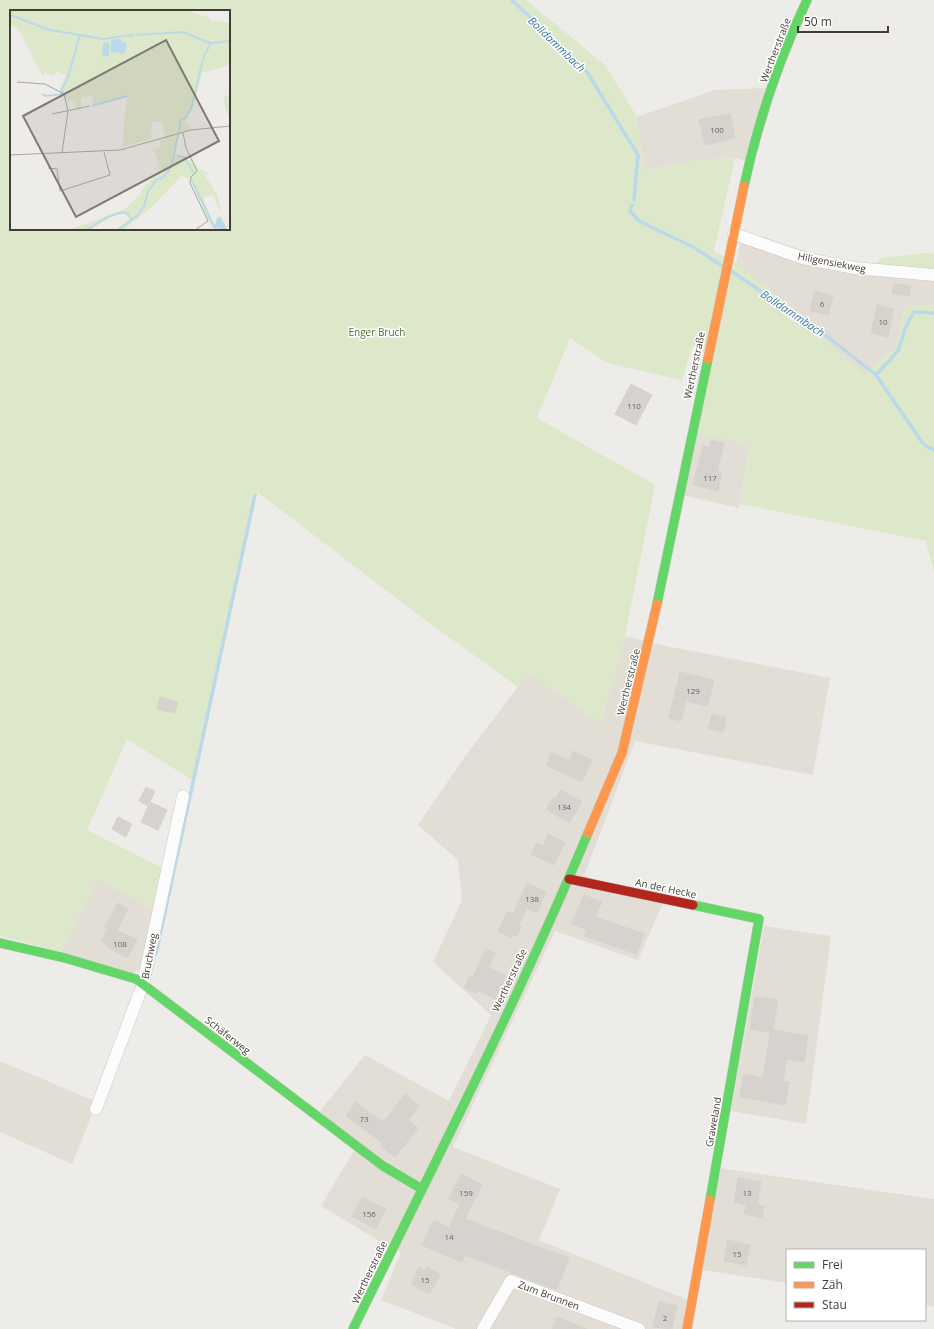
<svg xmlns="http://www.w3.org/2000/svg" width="934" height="1329" viewBox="0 0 934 1329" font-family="'Open Sans',sans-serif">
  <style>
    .residential { fill: #e2ded6 }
    .green { fill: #dde7ca; fill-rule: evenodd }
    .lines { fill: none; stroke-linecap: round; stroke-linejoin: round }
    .stream { stroke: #bbdae9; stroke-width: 3.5 }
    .building { fill: #d6d3cf; stroke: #d6d3ce }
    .street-casing { stroke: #cbc8c4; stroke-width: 13 }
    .fast-casing { stroke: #ccc8c0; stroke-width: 10 }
    .slow-casing { stroke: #ccc8c0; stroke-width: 10 }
    .jam-casing { stroke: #ccc8c0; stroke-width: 10 }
    .street { stroke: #fcfcfc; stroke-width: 12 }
    .fast { stroke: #63d668; stroke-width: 9 }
    .slow { stroke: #ff974d; stroke-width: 9 }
    .jam { stroke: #b3261e; stroke-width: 9 }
    .labels { text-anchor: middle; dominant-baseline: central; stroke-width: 3; stroke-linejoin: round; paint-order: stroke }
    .number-label { font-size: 8px; fill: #69645d }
    .street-label { font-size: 10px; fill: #433d35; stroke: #fff }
    .park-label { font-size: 10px; fill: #4b712d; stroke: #fff }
    .water-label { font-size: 11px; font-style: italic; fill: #3579a0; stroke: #fff }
    .inset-river { fill: none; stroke: #bbdae9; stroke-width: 2 }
    .inset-road { fill: none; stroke: #aaa6a0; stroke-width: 1 }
    .view { fill: #7f7a74; fill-opacity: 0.15; stroke: #7f7a74; stroke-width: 2 }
    .inset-edge { fill: none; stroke: #433d35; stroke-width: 2 }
  </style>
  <rect width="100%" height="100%" fill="#eeece8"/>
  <!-- residential -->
  <g class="residential">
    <polygon points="767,88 749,161 735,158 706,159 644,170 637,117 715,90"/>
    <polygon points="742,232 828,258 888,266 934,270 934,305 905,305 897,345 864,376 826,340 790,317 736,263"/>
    <polygon points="695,432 750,445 739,508 682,495"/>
    <polygon points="625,636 661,645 830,678 813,775 635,741 584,876 663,903 638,960 555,931 453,1147 560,1189 539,1240 688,1300 683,1329 456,1329 381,1300 401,1252 381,1242 321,1206 354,1150 320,1111 365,1055 449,1101 491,1015 433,962 462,900 458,860 418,825 466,755 529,672 601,724"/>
    <polygon points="97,879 155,910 141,968 133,973 61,952"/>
    <polygon points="764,926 831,936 806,1124 731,1111"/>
    <polygon points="0,1061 97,1102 72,1164 0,1132"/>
    <polygon points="719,1168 934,1199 934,1307 925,1305 925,1250 787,1250 787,1283 702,1270"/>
  </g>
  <!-- green -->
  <g class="green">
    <path d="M0 0H526L605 65 637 117 644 170 706 159 735 158 714 251 736 263 789 305 790 317 826 340 864 375 897 345 905 305H934V573L926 541 740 504 750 446 695 432 713 358 692 346 682 380 607 363 570 338 537 418 655 485 625 636 601 724 529 672 518 687 424 619 257 492 195 782 127 739 87 830 164 869 155 910 97 879 61 952 0 936ZM11 11H229V229H11Z"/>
    <polygon points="924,253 934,254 934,270 875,265 881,258"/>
  </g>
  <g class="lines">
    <!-- stream -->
    <g class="stream">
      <polyline points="512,0 587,72 638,155 634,200"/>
      <polyline points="632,205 630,211 639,221 695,248 722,266"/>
      <polyline points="731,271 828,337 876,375 924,445 934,450"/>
      <polyline points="876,375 898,351 906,326 914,312 934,313"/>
      <polyline points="156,954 255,495"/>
    </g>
  </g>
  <!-- building -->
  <g class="building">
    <polygon points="730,114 735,138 705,145 699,120"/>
    <polygon points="894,283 911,286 909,296 892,293"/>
    <polygon points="815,291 833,296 828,315 810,311"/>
    <polygon points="877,305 894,309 888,337 871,333"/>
    <polygon points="631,384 652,395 636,425 615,414"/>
    <polygon points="711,440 724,443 717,471 722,472 718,491 693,485 703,446 709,448"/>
    <polygon points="680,672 714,680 708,706 686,701 681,721 669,718"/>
    <polygon points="160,697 178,702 175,713 157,709"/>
    <polygon points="712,714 726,718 723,732 708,728"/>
    <polygon points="573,751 592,760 582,782 546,765 552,752 569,761"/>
    <polygon points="146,787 155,791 148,806 139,801"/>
    <polygon points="561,790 582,802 569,823 546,809 554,797 556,798"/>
    <polygon points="150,802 167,810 158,830 141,822"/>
    <polygon points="118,817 132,824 126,837 112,829"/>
    <polygon points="548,834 565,843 554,865 531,854 537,843 543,846"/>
    <polygon points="527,883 546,892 537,913 527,908 518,926 521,927 517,936 514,935 512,938 498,931 508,911 513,914"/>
    <polygon points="584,895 602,902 595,917 644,934 636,954 584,936 587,930 572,924"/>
    <polygon points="118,903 128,909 117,930 137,940 127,958 106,946 107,944 101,941 108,928 105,926"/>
    <polygon points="486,949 495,953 488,967 506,976 495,999 477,990 476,993 464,988 470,976 473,977"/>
    <polygon points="755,997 778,1000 773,1030 808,1036 804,1062 787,1059 783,1081 789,1082 785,1105 740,1097 744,1074 763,1078 770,1033 750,1029"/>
    <polygon points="405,1094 419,1106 408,1120 418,1128 395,1157 381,1146 383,1143 346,1116 356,1102 383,1122"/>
    <polygon points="461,1174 482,1185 465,1219 569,1258 557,1290 465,1255 462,1262 422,1245 434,1220 449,1228 460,1204 449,1199"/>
    <polygon points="738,1178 761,1182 757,1205 764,1206 762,1218 744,1214 746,1205 734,1202"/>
    <polygon points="362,1197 386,1209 376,1229 352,1216"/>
    <polygon points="728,1240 750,1245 746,1265 724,1261"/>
    <polygon points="419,1267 426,1271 427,1267 440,1274 430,1294 411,1284"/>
    <polygon points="659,1302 677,1306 672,1329 653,1327"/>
    <polygon points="557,1317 587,1329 552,1329"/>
  </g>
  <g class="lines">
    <defs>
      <g id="street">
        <polyline points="734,234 803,258 855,268 934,275"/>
        <polyline points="96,1109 143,984 183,796"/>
        <polyline points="483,1329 511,1281 639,1329"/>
      </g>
      <g id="fast">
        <path d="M744 186C758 122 779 59 807 0"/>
        <polyline points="657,604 708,359"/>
        <polyline points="693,905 759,919 710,1200"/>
        <polyline points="0,943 65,958 136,979 383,1166 422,1189"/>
        <path d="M353 1329C434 1165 517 1002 588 833"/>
      </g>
      <g id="slow">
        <polyline points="708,359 744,186"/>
        <polyline points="588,833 622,753 657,604"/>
        <polyline points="687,1329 710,1200"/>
      </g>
      <polyline id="jam" points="569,879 693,905"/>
    </defs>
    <!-- street casing -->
    <use href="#street" class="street-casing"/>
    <!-- fast casing -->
    <use href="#fast" class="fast-casing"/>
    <!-- slow casing -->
    <use href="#slow" class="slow-casing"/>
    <!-- jam casing -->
    <use href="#jam" class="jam-casing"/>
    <!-- street -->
    <use href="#street" class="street"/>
    <!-- fast -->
    <use href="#fast" class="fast"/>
    <!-- slow -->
    <use href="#slow" class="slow"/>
    <!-- jam -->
    <use href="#jam" class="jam"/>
  </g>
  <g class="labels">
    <!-- number labels -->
    <g class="number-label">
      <text x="717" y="129">100</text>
      <text x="822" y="303">6</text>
      <text x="883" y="321">10</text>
      <text x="634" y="405">110</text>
      <text x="710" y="477">117</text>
      <text x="693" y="690">129</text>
      <text x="564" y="806">134</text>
      <text x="532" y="898">138</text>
      <text x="120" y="943">108</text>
      <text x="364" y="1118">73</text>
      <text x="466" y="1192">159</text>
      <text x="747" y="1192">13</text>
      <text x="369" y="1213">156</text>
      <text x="449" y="1236">14</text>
      <text x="737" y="1253">15</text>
      <text x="425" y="1279">15</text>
      <text x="665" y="1317">2</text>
    </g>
    <!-- street labels -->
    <g class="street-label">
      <text transform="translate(775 50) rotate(-69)">Wertherstraße</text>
      <text transform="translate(832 262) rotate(11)">Hiligensiekweg</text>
      <text transform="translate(694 365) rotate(-78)">Wertherstraße</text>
      <text transform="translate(628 682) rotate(-76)">Wertherstraße</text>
      <text transform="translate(666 888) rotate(12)">An der Hecke</text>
      <text transform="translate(149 956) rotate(-79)">Bruchweg</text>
      <text transform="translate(509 980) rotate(-65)">Wertherstraße</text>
      <text transform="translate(228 1035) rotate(38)">Schäferweg</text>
      <text transform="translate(713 1122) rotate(-80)">Graweland</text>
      <text transform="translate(369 1272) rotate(-64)">Wertherstraße</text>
      <text transform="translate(549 1295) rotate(21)">Zum Brunnen</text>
    </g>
    <!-- park labels -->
    <g class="park-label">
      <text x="377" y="332">Enger Bruch</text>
    </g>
    <!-- water labels -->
    <g class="water-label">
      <text transform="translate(557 44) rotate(44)">Bolldammbach</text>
      <text transform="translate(793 313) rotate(34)">Bolldammbach</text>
    </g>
  </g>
  <!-- overview -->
  <g transform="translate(10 10)">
    <rect width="220" height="220" fill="#eeece8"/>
    <path d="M0 0H176L200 8V10L220 13V55L192 63 183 99 174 109 181 119 169 125 165 145H175L178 151 181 149 178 140 188 158 199 163 194 165 207 184 211 202 220 220 208 197 203 184 193 188 202 211 209 220H205L199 212 180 169 171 166 143 196 113 220H106L119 209 116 203 101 207 80 220H58L115 199 130 185 134 176 150 161 144 139 151 137 149 130 158 125H154L152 111 142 112 141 129 112 137 117 86 83 96V86L71 87V98L66 99V91H57L55 83 50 79 56 65 46 61 44 67 35 62 33 67 9 20 0 14ZM220 84V114L213 88Z" fill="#dde7ca"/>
    <path d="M110 29 117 34 115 41 112 45 109 42 101 43V30ZM100 32 99 46 92 47 93 33ZM211 207 217 219 216 220H210L205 216 207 208Z" fill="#bbdae9"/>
    <path class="inset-river" d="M0 5 40 20 70 25 92 29 124 25M126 25 173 22 200 33M54 83 51 80 57 70 70 25M32 84 36 86 53 84M82 96 117 86M170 110 176 108 181 98 194 46 201 33 220 31M169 122 170 110M166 146 174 147 184 163M182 171 206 220M76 220 100 206 114 202 123 209M108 220 128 205 134 196 138 181 147 169 152 168 161 158 168 125"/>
    <path class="inset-road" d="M7 72 35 74 54 84 58 101 52 143M42 104 80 96M173 123 176 138 187 161 181 167 180 173 198 211 185 220M0 145 110 140 181 120 220 116M38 158 47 159 50 181 100 165 94 142"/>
    <path class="view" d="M156 30 209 131 66 207 13 106Z"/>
    <rect width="220" height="220" class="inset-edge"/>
  </g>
  <!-- legend -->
  <rect x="786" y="1249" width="140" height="72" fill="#ffffff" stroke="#b4b1ae"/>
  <rect x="794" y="1262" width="20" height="6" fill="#63d668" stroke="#b4b1ae"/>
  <text x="822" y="1269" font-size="12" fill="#433d35">Frei</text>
  <rect x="794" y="1282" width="20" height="6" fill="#ff974d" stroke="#b4b1ae"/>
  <text x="822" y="1289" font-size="12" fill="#433d35">Zäh</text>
  <rect x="794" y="1302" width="20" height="6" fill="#b3261e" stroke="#b4b1ae"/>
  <text x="822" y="1309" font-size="12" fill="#433d35">Stau</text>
  <!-- scale -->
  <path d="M798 26v6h90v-6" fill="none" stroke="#433d35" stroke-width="2"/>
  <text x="804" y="26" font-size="12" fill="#433d35" stroke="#ffffff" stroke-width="3" paint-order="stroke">50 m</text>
</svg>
